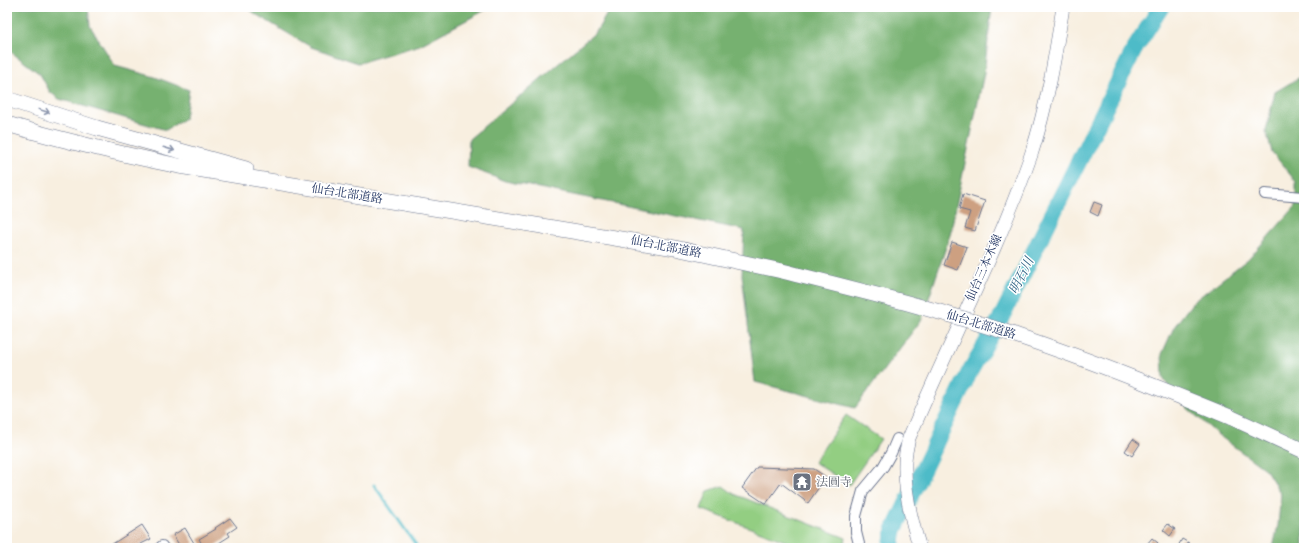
<svg xmlns="http://www.w3.org/2000/svg" width="1311" height="555" viewBox="0 0 1311 555" font-family="'IM FELL English','Noto Serif JP',serif">
  <style>
    .green { fill: #93ce82; stroke: #577e70 }
    .forest { fill: #76b170; stroke: #487067 }
    .lines { fill: none; stroke-linecap: round; stroke-linejoin: round }
    .stream { stroke: #4ebbc8; stroke-width: 3 }
    .river { stroke: #4ebbc8; stroke-width: 17 }
    .building { fill: #cda081 }
    .minor-casing { stroke: #68728c; stroke-width: 12 }
    .major-casing { stroke: #68728c; stroke-width: 14 }
    .highway-casing { stroke: #68728c; stroke-width: 16 }
    .minor { stroke: #fff; stroke-width: 10 }
    .major { stroke: #fff; stroke-width: 13 }
    .highway { stroke: #fff; stroke-width: 15 }
    .highway-bridge-casing { stroke: #68728c; stroke-width: 16; stroke-linecap: butt }
    .highway-bridge { stroke: #fff; stroke-width: 15 }
    .oneway { stroke: #8d97ae }
    .labels { text-anchor: middle; dominant-baseline: central; stroke-width: 3; stroke-linejoin: round; paint-order: stroke }
    .street-label { font-size: 12px; fill: #1b2f5e; stroke: #fff }
    .worship-label { font-size: 12px; fill: #5b616d; stroke: #fff; text-anchor: start }
    .water-label { font-size: 13px; font-style: italic; fill: #2d6083; stroke: #fff }
  </style>
  <rect width="100%" height="100%" fill="#fff"/>
  <filter id="ink" filterUnits="userSpaceOnUse"><feTurbulence type="fractalNoise" baseFrequency=".025" numOctaves="2"/><feDisplacementMap in="SourceGraphic" scale="8" xChannelSelector="R" yChannelSelector="G"/><feConvolveMatrix kernelMatrix="1 2 1 2 8 2 1 2 1" color-interpolation-filters="sRGB"/></filter>
  <filter id="wash" filterUnits="userSpaceOnUse"><feTurbulence type="fractalNoise" baseFrequency=".012" numOctaves="4" result="noise"/><feDisplacementMap in="SourceGraphic" scale="16" xChannelSelector="R" yChannelSelector="G"/><feGaussianBlur stdDeviation="0.9" result="paint"/><feColorMatrix in="noise" values="0 0 0 0 0 0 0 0 0 0 0 0 0 0 0 0 0 1.4 0 .05"/><feComposite in="paint" operator="in"/></filter>
  <g filter="url(#wash)">
    <rect width="100%" height="100%" fill="#f8efe0"/>
    <!-- green -->
    <g class="green">
      <polygon points="846,415 881,439 849,485 814,462"/>
      <polygon points="723,486 734,494 846,538 843,548 803,548 701,509 708,491"/>
    </g>
    <!-- forest -->
    <g class="forest">
      <polygon points="7,7 88,7 90,26 115,66 155,77 189,90 185,118 166,130 59,99 50,92 40,74 7,49"/>
      <polygon points="246,7 491,7 420,45 358,63 311,47 257,15"/>
      <polygon points="611,7 992,7 984,73 950,235 922,319 855,408 755,382 742,275 744,230 505,181 468,167 469,139 596,32"/>
      <polygon points="1302,76 1304,76 1304,548 1273,548 1278,525 1281,494 1266,470 1217,434 1176,398 1163,378 1162,354 1174,327 1193,302 1248,259 1296,206 1296,182 1272,152 1266,131 1275,92"/>
    </g>
    <g class="lines">
      <!-- stream -->
      <polyline class="stream" points="374,485 416,545"/>
      <!-- river -->
      <polyline class="river" points="891,548 894,530 970,371 1002,316 1135,48 1161,7"/>
    </g>
    <g id="blocks">
      <!-- building -->
      <g class="building">
        <polygon points="963,194 985,201 975,231 965,228 970,212 959,209"/>
        <polygon points="1094,202 1102,205 1098,216 1090,212"/>
        <polygon points="952,242 967,247 958,270 944,265"/>
        <polygon points="1133,439 1140,444 1132,456 1125,451"/>
        <polygon points="757,467 814,469 826,477 808,503 781,483 766,504 742,488"/>
        <polygon points="230,518 237,527 228,533 230,536 211,548 204,548 199,539 216,529 215,528"/>
        <polygon points="1168,524 1175,529 1170,536 1163,530"/>
        <polygon points="142,525 151,539 133,548 106,548"/>
        <polygon points="185,528 194,543 184,548 181,548 173,535"/>
        <polygon points="1152,538 1158,543 1154,548 1147,544"/>
        <polygon points="1182,539 1189,543 1186,548 1177,548"/>
      </g>
    </g>
  </g>
  <g filter="url(#ink)">
    <use href="#blocks" fill-opacity="0" stroke="#68728c" stroke-width="1"/>
    <g class="lines">
      <defs>
        <g id="minor">
          <polyline points="1265,194 1304,197"/>
          <polyline points="160,548 162,546 163,548"/>
          <polyline points="860,548 856,532 856,516 863,491 883,467 891,453 897,439"/>
        </g>
        <path id="major" d="M920 548C911 520 904 492 905 463 905 455 907 446 909 438 949 343 997 252 1031 155 1047 107 1055 57 1063 7"/>
        <g id="highway">
          <polyline points="7,99 97,128 246,169"/>
          <path d="M7 124C64 141 121 154 179 166L675 248 782 271"/>
          <polyline points="1230,417 1304,451"/>
        </g>
      </defs>
      <!-- minor casing -->
      <use href="#minor" class="minor-casing"/>
      <!-- major casing -->
      <use href="#major" class="major-casing"/>
      <!-- highway casing -->
      <use href="#highway" class="highway-casing"/>
      <!-- minor -->
      <use href="#minor" class="minor"/>
      <!-- major -->
      <use href="#major" class="major"/>
      <!-- highway -->
      <use href="#highway" class="highway"/>
      <defs>
        <path id="highway-bridge" d="M782 271C861 291 941 310 1018 336 1090 360 1160 388 1230 417"/>
      </defs>
      <!-- highway-bridge casing -->
      <use href="#highway-bridge" class="highway-bridge-casing"/>
      <!-- highway-bridge -->
      <use href="#highway-bridge" class="highway-bridge"/>
    </g>
    <!-- one-way arrows -->
    <defs><path id="oneway-shaft" d="M-6 0H5M1.5-3L5.5 0L1.5 3" fill="none" stroke-width="1.6" stroke-linecap="round" stroke-linejoin="round"/></defs>
    <g class="oneway">
      <use href="#oneway-shaft" transform="translate(44 111) rotate(18)"/>
      <use href="#oneway-shaft" transform="translate(169 149) rotate(16)"/>
    </g>
  </g>
  <!-- icons -->
  <defs>
    <symbol id="temple-square" viewBox="-11 -11 22 22"><rect x="-9" y="-9" width="18" height="18" rx="4" fill="#6b7280" stroke="#fff"/><path d="M0-6L5-2H3V0L6.5 2.5H4V6H1.5V3h-3V6H-4V2.5H-6.5L-3 0V-2H-5Z" fill="#fff"/></symbol>
  </defs>
  <g fill-rule="evenodd">
    <use href="#temple-square" x="791" y="471" width="22" height="22"/>
  </g>
  <g class="labels">
    <!-- street labels -->
    <g class="street-label">
      <text transform="translate(347 194) rotate(9)">仙台北部道路</text>
      <text transform="translate(666 247) rotate(11)">仙台北部道路</text>
      <text transform="translate(984 268) rotate(-66)">仙台三本木線</text>
      <text transform="translate(981 325) rotate(17)">仙台北部道路</text>
    </g>
    <!-- worship labels -->
    <g class="worship-label">
      <text x="816" y="482">法圓寺</text>
    </g>
    <!-- water labels -->
    <g class="water-label">
      <text transform="translate(1022 276) rotate(-64)">明石川</text>
    </g>
  </g>
  <!-- margin -->
  <rect width="1311" height="555" fill="none" stroke="#fff" stroke-width="24"/>
</svg>
